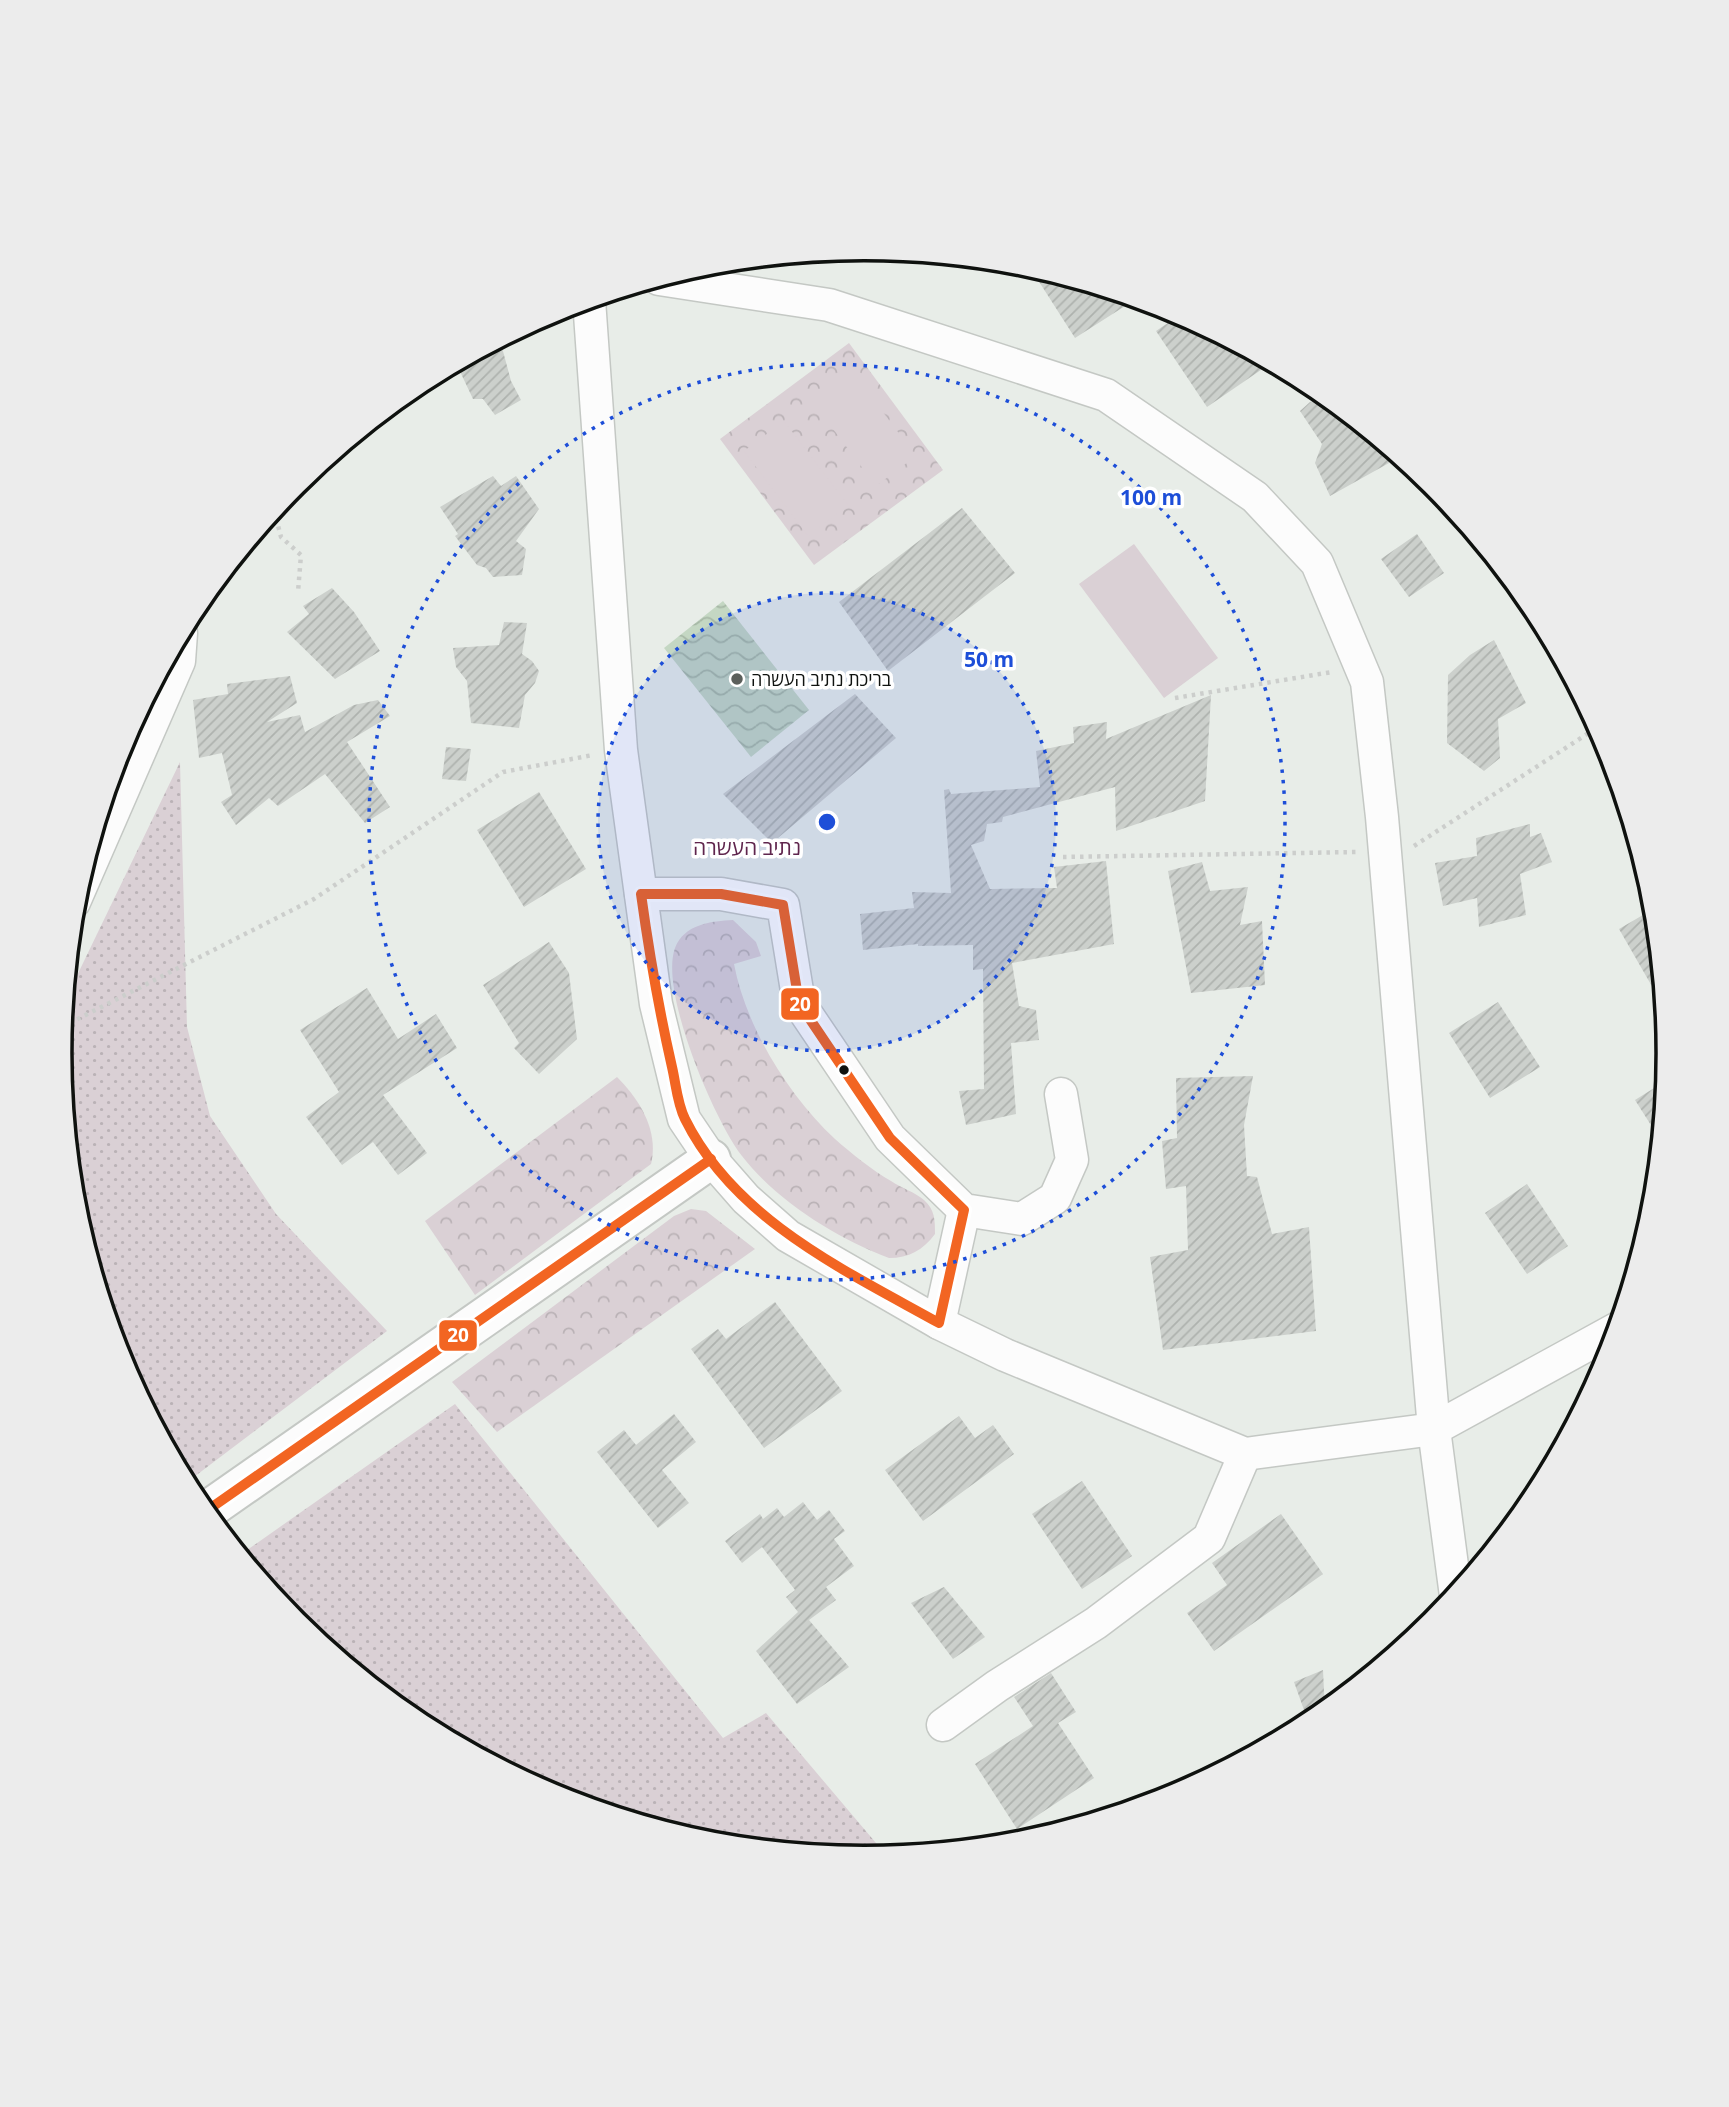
<svg xmlns="http://www.w3.org/2000/svg" width="1729" height="2107" viewBox="0 0 1729 2107" font-family="'Open Sans','Noto Sans Hebrew',sans-serif">
  <style>
    .grass { fill: url(#grass-dots) }
    .park { fill: url(#park-crowns) }
    .pitch { fill: #dad0d5 }
    .water { fill: url(#water-waves) }
    .building { fill: url(#building-hatch) }
    .lines { fill: none; stroke-linecap: round; stroke-linejoin: round }
    .minor-casing { stroke: #c4c8c4; stroke-width: 35 }
    .tertiary-casing { stroke: #c4c8c4; stroke-width: 42 }
    .path { stroke: #cccecc; stroke-width: 4.5; stroke-dasharray: 3.5 5; stroke-linecap: butt }
    .minor { stroke: #fcfcfc; stroke-width: 32 }
    .tertiary { stroke: #fcfcfc; stroke-width: 38 }
    .bus-1-casing { stroke: #fff; stroke-width: 16 }
    .bus-1 { stroke: #f26522; stroke-width: 10 }
    .ring { fill: none; stroke: #1d4ed8; stroke-width: 3.5; stroke-dasharray: 3.5 7 }
    .poi-dot { fill: #5b5f5b; stroke: #fff; stroke-width: 2.5 }
    .bus-dot { fill: #0f120f; stroke: #fff; stroke-width: 2.5 }
    .labels { text-anchor: middle; dominant-baseline: central; stroke-width: 7; stroke-linejoin: round; paint-order: stroke }
    .poi-label { font-size: 18px; fill: #0f120f; stroke: #fff; text-anchor: start }
    .quarter-label { font-size: 21px; fill: #5f254d; stroke: #fff }
    .rim { fill: none; stroke: #0f120f; stroke-width: 3.5 }
    .centre { fill: #1d4ed8; stroke: #fff; stroke-width: 3.5 }
    .ring-label { font-size: 21px; text-anchor: middle; font-weight: bold; fill: #1d4ed8; stroke: #fff; stroke-width: 7; stroke-linejoin: round; paint-order: stroke }
    .line-badge { stroke: #fff; stroke-width: 2.5 }
    .badge-label { font-size: 19px; text-anchor: middle; font-weight: bold; fill: #fff }
  </style>
  <defs>
    <pattern id="grass-dots" width="8" height="8" patternUnits="userSpaceOnUse" patternTransform="scale(1.75)"><rect width="8" height="8" fill="#dad0d5"/><path d="M2 2h.1M6 6h.1" fill="none" stroke="#bab2b6" stroke-width="1.8" stroke-linecap="round"/></pattern>
    <pattern id="park-crowns" width="20" height="18" patternUnits="userSpaceOnUse" patternTransform="scale(1.75)"><rect width="20" height="18" fill="#dad0d5"/><path d="M2 6a3 3 0 1 1 6 0M12 15a3 3 0 1 1 6 0" fill="none" stroke="#bab2b6"/></pattern>
    <pattern id="water-waves" width="16" height="10" patternUnits="userSpaceOnUse" patternTransform="scale(1.75)"><rect width="16" height="10" fill="#c4d7c3"/><path d="M0 5q4-4 8 0t8 0" fill="none" stroke="#a7b8a6"/></pattern>
    <pattern id="building-hatch" width="6" height="6" patternUnits="userSpaceOnUse" patternTransform="scale(1.75)"><rect width="6" height="6" fill="#ccd0cc"/><path d="M-1 1l2-2M0 6l6-6M5 7l2-2" fill="none" stroke="#aeb2ae"/></pattern>
  </defs>
  <rect width="100%" height="100%" fill="#e8ede8"/>
  <!-- grass -->
  <g class="grass">
    <polygon points="180,762 187,1027 210,1116 276,1214 387,1331 186,1483 121,1361 75,1210 60,1053 65,994 71,988"/>
    <polygon points="455,1404 723,1738 766,1713 887,1856 864,1858 707,1843 556,1797 417,1723 295,1622 240,1555"/>
  </g>
  <!-- park -->
  <g class="park">
    <polygon points="849,343 943,470 814,565 720,439"/>
    <path d="M733 920 756 942 761 956 734 964C746 1027 788 1095 835 1139 852 1154 872 1170 891 1181 901 1188 915 1192 924 1200 935 1210 935 1220 935 1234 923 1250 909 1258 889 1258 836 1238 777 1201 742 1156 714 1120 659 991 675 948 684 924 712 921 733 920Z"/>
    <path d="M617 1077C640 1100 659 1131 651 1164L475 1295 425 1221Z"/>
    <polygon points="691,1209 706,1211 755,1249 497,1432 452,1382 674,1216"/>
  </g>
  <!-- pitch -->
  <g class="pitch">
    <polygon points="852,371 916,456 876,486 812,401"/>
    <polygon points="784,421 848,505 808,536 744,451"/>
    <polygon points="1134,544 1218,658 1164,698 1079,584"/>
  </g>
  <!-- water -->
  <polygon class="water" points="723,601 809,710 751,757 664,648"/>
  <!-- building -->
  <g class="building">
    <polygon points="1029,266 1087,284 1136,299 1075,338"/>
    <polygon points="1181,314 1271,363 1207,407 1156,331"/>
    <polygon points="500,340 511,381 521,400 495,415 483,399 473,399 456,363"/>
    <polygon points="1327,397 1387,446 1389,463 1330,496 1315,463 1322,444 1300,411 1310,402"/>
    <polygon points="493,476 501,486 516,476 539,509 516,541 526,549 522,575 493,577 486,568 477,565 455,536 458,534 440,507"/>
    <polygon points="962,508 1015,573 888,671 839,602"/>
    <polygon points="1417,534 1444,573 1409,597 1381,559"/>
    <polygon points="332,588 354,612 380,651 335,679 287,632 309,614 303,606"/>
    <polygon points="504,622 527,623 522,654 532,661 539,671 535,683 525,695 519,728 471,723 467,681 456,667 453,648 499,645"/>
    <polygon points="1494,640 1526,703 1498,719 1500,758 1484,771 1447,743 1448,675 1470,655"/>
    <polygon points="290,676 297,703 267,722 300,715 305,732 354,705 378,700 390,716 347,742 390,807 365,823 325,774 278,806 269,798 236,825 221,802 232,795 222,753 199,758 193,700 228,694 227,684"/>
    <polygon points="855,694 896,738 772,843 723,794"/>
    <polygon points="1211,695 1205,801 1116,831 1115,787 1003,817 1002,822 987,824 984,841 971,845 990,889 1057,888 1054,867 1106,861 1114,944 1012,963 1019,1006 1036,1010 1039,1040 1011,1043 1016,1114 966,1125 959,1091 984,1089 983,969 973,970 973,945 918,946 918,944 863,950 860,914 914,908 912,892 951,893 944,790 949,789 951,794 1040,787 1036,751 1074,743 1073,727 1107,722 1106,739"/>
    <polygon points="446,747 471,749 466,781 442,779"/>
    <polygon points="539,792 586,869 524,907 477,830"/>
    <polygon points="1530,824 1530,837 1541,833 1552,862 1520,874 1526,915 1479,927 1477,898 1443,906 1435,863 1477,856 1476,838"/>
    <polygon points="1202,862 1210,891 1248,887 1240,925 1262,921 1265,985 1191,993 1168,871"/>
    <polygon points="1648,912 1657,928 1665,1009 1619,929"/>
    <polygon points="549,942 569,973 577,1039 539,1074 514,1048 519,1043 483,985"/>
    <polygon points="367,988 398,1039 436,1014 457,1048 383,1095 427,1153 398,1175 373,1142 342,1165 306,1117 339,1092 300,1030"/>
    <polygon points="1498,1002 1540,1067 1490,1098 1449,1033"/>
    <polygon points="1253,1076 1244,1125 1247,1176 1257,1177 1272,1234 1309,1227 1316,1331 1163,1350 1150,1257 1188,1250 1186,1186 1166,1189 1162,1141 1177,1138 1176,1078"/>
    <polygon points="1667,1080 1665,1104 1661,1141 1635,1100"/>
    <polygon points="1527,1184 1568,1246 1527,1274 1485,1213"/>
    <polygon points="775,1302 842,1391 764,1448 691,1349 718,1329 726,1339"/>
    <polygon points="674,1414 696,1442 662,1470 689,1503 658,1528 597,1452 624,1430 636,1445"/>
    <polygon points="959,1416 975,1438 993,1425 1014,1454 923,1521 885,1470"/>
    <polygon points="1082,1481 1132,1556 1082,1589 1032,1514"/>
    <polygon points="803,1502 817,1520 829,1510 845,1531 834,1539 854,1566 826,1587 836,1600 809,1620 849,1667 797,1704 756,1651 798,1612 786,1597 795,1590 762,1547 742,1563 725,1541 760,1514 763,1519 777,1508 784,1517"/>
    <polygon points="1281,1514 1323,1574 1214,1651 1187,1613 1227,1585 1212,1563"/>
    <polygon points="944,1587 985,1637 953,1659 911,1603"/>
    <polygon points="1323,1670 1325,1712 1309,1724 1294,1682"/>
    <polygon points="1051,1673 1076,1712 1058,1723 1094,1778 1017,1829 975,1764 1033,1726 1014,1697"/>
  </g>
  <g class="lines">
    <defs>
      <g id="minor">
        <polyline points="659,279 829,305 1106,395 1255,497 1317,563 1367,682 1382,817 1434,1429 1456,1596"/>
        <polyline points="589,300 621,750 656,1004 684,1119 711,1159 746,1199 788,1236 939,1323 1005,1355 1245,1454 1434,1429 1618,1328"/>
        <polyline points="641,894 721,894 783,905 799,1003 890,1138 964,1210 1022,1219 1055,1198 1072,1160 1061,1094"/>
        <polyline points="74,902 179,661 181,633"/>
        <polyline points="939,1323 964,1210"/>
        <polyline points="943,1725 997,1686 1096,1623 1209,1538 1245,1454"/>
      </g>
      <polyline id="tertiary" points="205,1512 711,1159"/>
    </defs>
    <!-- minor casing -->
    <use href="#minor" class="minor-casing"/>
    <!-- tertiary casing -->
    <use href="#tertiary" class="tertiary-casing"/>
    <!-- path -->
    <g class="path">
      <polyline points="274,510 281,537 301,555 298,592"/>
      <polyline points="1175,698 1332,672"/>
      <polyline points="1414,846 1598,727"/>
      <polyline points="1063,857 1356,852"/>
      <polyline points="62,1027 314,899 503,772 593,755"/>
    </g>
    <!-- minor -->
    <use href="#minor" class="minor"/>
    <!-- tertiary -->
    <use href="#tertiary" class="tertiary"/>
    <defs>
      <g id="bus-1">
        <path d="M641 894H721L783 905 799 1003 890 1138 964 1210 939 1323C846 1271 735 1220 685 1119 677 1103 676 1084 672 1067 659 1010 649 952 641 894Z"/>
        <polyline points="205,1512 711,1159"/>
      </g>
    </defs>
    <!-- bus-1 casing -->
    <use href="#bus-1" class="bus-1-casing"/>
    <!-- bus-1 -->
    <use href="#bus-1" class="bus-1"/>
  </g>
  <!-- distance rings -->
  <circle cx="827" cy="822" r="229" fill="#1d4ed8" fill-opacity=".12"/>
  <g class="ring">
    <circle cx="827" cy="822" r="229"/>
    <circle cx="827" cy="822" r="458"/>
  </g>
  <!-- markers -->
  <circle class="poi-dot" cx="737" cy="679" r="7"/>
  <circle class="bus-dot" cx="844" cy="1070" r="6"/>
  <g class="labels">
    <!-- poi labels -->
    <g class="poi-label">
      <text x="751" y="679">בריכת נתיב העשרה</text>
    </g>
    <!-- quarter labels -->
    <g class="quarter-label">
      <text x="747" y="847">נתיב העשרה</text>
    </g>
  </g>
  <!-- crop -->
  <path d="M0 0H1729V2107H0ZM72 1053a792 792 0 1 1 1584 0a792 792 0 1 1-1584 0Z" fill="#ececec" fill-rule="evenodd"/>
  <path class="rim" d="M72 1053a792 792 0 1 1 1584 0a792 792 0 1 1-1584 0Z"/>
  <circle cx="827" cy="822" r="10" class="centre"/>
  <g class="ring-label">
    <text x="1151" y="505">100 m</text>
    <text x="989" y="667">50 m</text>
  </g>
  <g class="line-badge">
    <rect x="780" y="987" width="40" height="34" rx="7" fill="#f26522"/>
    <rect x="438" y="1319" width="40" height="33" rx="7" fill="#f26522"/>
  </g>
  <g class="badge-label">
    <text x="800" y="1011">20</text>
    <text x="458" y="1342">20</text>
  </g>
</svg>
